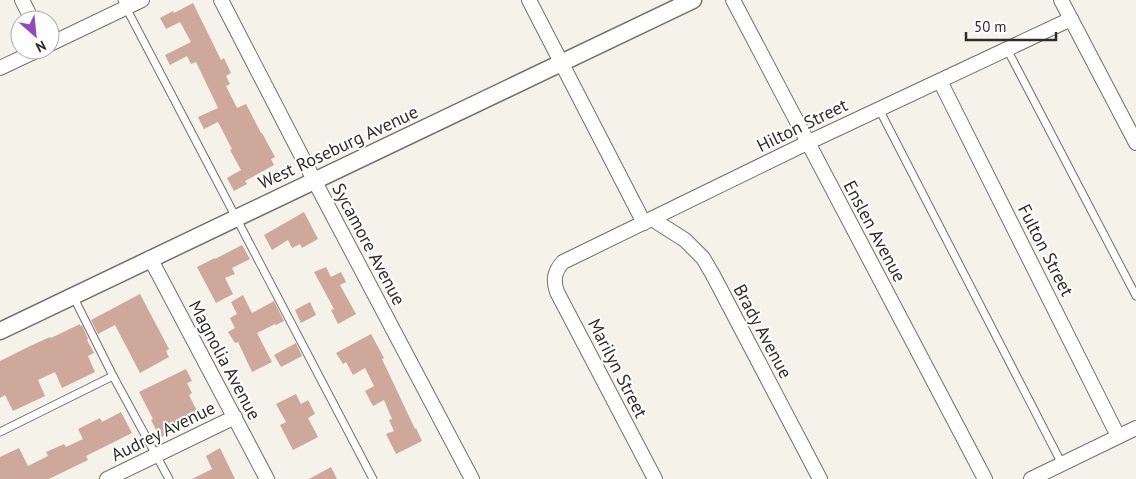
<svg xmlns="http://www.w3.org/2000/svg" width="1136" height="479" viewBox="0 0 1136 479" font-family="'PT Sans',sans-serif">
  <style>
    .building { fill: #cea89b }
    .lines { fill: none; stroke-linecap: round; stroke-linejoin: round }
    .service-casing { stroke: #737068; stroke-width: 9 }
    .minor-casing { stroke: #737068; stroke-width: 16 }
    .tertiary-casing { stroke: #737068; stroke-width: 19 }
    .service { stroke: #fff; stroke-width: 7 }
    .minor { stroke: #fff; stroke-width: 14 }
    .tertiary { stroke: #fff; stroke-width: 16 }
    .labels { text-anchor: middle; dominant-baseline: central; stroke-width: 4; stroke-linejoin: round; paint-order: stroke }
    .street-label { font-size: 18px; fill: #2e2d2a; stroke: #fff }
  </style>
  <rect width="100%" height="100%" fill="#f5f2e9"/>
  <!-- building -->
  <g class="building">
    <polygon points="193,3 221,60 224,58 231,73 226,76 230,84 226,86 237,108 246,104 261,133 262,133 275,157 271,159 274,165 245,181 247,184 234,191 227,178 241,170 230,150 232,149 218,122 204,129 198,117 218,108 196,62 191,64 187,56 170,65 165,55 191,42 180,22 166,29 160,18 173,11 174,13"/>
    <polygon points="304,212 318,239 302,248 300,244 292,248 288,240 272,250 264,235"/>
    <polygon points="242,245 250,259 232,268 235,274 225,278 233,294 216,303 197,267 215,258 215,259"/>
    <polygon points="326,267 331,277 341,272 346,282 340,285 356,314 338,324 331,310 334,309 314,272"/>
    <polygon points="140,294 169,349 166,351 169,357 140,373 115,325 98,334 91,320"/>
    <polygon points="243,295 252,313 274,301 284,321 276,325 275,324 257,333 272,362 252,372 238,342 235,343 228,332 235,328 230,318 237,314 231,302"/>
    <polygon points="310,302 316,315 301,323 295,310"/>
    <polygon points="80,324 80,326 82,325 88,339 87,340 94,353 88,356 95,372 62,388 55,372 38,380 45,396 13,411 5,395 0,398 0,361 30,346 50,337 51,338"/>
    <polygon points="371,334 384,358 382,359 415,429 416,428 422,441 396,454 386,434 394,431 389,420 392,419 384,400 373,406 365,391 374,386 365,368 353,375 346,362 343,364 336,353"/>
    <polygon points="296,343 302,356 281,367 274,355"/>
    <polygon points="186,369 192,381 187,383 192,393 189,395 200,417 160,438 151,420 153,419 139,392"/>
    <polygon points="296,394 301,404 308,400 315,414 308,418 318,437 293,450 280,425 286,422 276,404"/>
    <polygon points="121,412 132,433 86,456 88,460 49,479 0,479 0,457 19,448 28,466 48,456 46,452 64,444 66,447 83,439 78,429 100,418 102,422"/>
    <polygon points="220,448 235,479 192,479 212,469 206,456"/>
    <polygon points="331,467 337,479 309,479"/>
  </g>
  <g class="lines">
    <defs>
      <g id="service">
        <polyline points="122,0 373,479"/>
        <polyline points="1007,49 1136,296"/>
        <polyline points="879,109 1062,464"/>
        <polyline points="73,296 113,376 169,479"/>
        <polyline points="0,432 113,376"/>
      </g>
      <g id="minor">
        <polyline points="22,0 32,20"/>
        <polyline points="221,0 314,180 472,479"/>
        <polyline points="529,0 644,223"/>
        <polyline points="733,0 985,479"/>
        <polyline points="1061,0 1136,143"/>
        <polyline points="50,44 142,0"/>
        <polyline points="0,68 38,50"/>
        <polyline points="940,81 1118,436"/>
        <polyline points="652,219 685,240 703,258 713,275 820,479"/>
        <polyline points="150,258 267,479"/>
        <polyline points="107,479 235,417"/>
        <path d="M655 479 557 292C553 280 554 272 563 262L807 143 1071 19"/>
        <polyline points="1031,479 1136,428"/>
      </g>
      <polyline id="tertiary" points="0,331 693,0"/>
    </defs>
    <!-- service casing -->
    <use href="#service" class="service-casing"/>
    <!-- minor casing -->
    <use href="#minor" class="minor-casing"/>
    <!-- tertiary casing -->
    <use href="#tertiary" class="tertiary-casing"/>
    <!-- service -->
    <use href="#service" class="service"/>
    <!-- minor -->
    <use href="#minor" class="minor"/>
    <!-- tertiary -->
    <use href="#tertiary" class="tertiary"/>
  </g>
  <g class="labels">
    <!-- street labels -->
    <g class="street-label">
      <text transform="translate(802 125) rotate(-26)">Hilton Street</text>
      <text transform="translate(338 147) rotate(-25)">West Roseburg Avenue</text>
      <text transform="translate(875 231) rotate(62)">Enslen Avenue</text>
      <text transform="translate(369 244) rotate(62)">Sycamore Avenue</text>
      <text transform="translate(1046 250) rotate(63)">Fulton Street</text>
      <text transform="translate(763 331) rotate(62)">Brady Avenue</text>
      <text transform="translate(225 360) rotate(62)">Magnolia Avenue</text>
      <text transform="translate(618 368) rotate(63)">Marilyn Street</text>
      <text transform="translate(163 431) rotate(-26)">Audrey Avenue</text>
    </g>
  </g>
  <!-- north arrow -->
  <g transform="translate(35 35) rotate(153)"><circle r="24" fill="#ffffff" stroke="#ababaa"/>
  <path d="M0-4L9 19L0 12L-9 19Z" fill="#9549ba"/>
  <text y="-8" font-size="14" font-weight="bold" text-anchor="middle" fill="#2e2d2a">N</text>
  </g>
  <!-- scale -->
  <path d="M966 32v8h90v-8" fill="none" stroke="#2e2d2a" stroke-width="2.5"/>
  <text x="974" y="32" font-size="15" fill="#2e2d2a" stroke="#ffffff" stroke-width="4" paint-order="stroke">50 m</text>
</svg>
